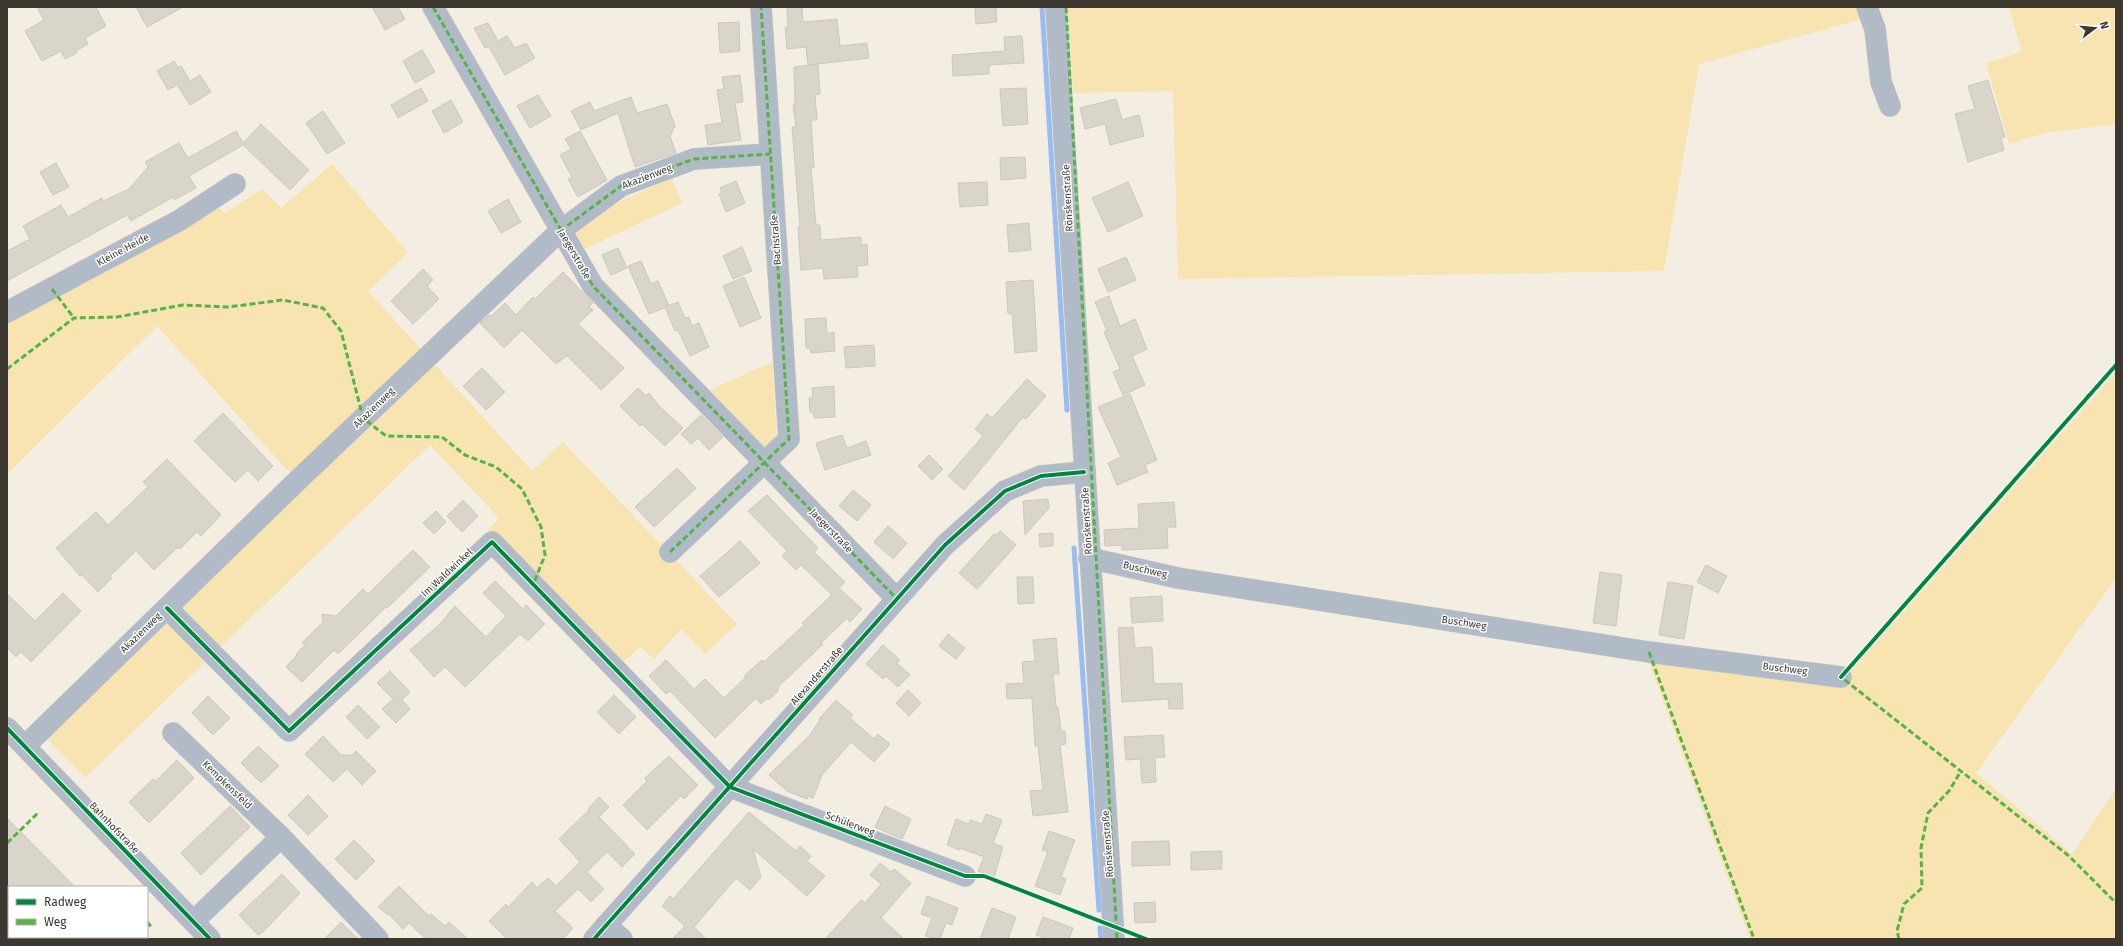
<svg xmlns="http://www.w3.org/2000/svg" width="2123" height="946" viewBox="0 0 2123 946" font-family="'Fira Sans',sans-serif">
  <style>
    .green { fill: #f8e4b0 }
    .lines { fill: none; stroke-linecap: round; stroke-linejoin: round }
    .stream { stroke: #99bdf0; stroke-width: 5 }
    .building { fill: #d9d5cb; stroke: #cbc8be }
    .minor-casing { stroke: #d0ccc3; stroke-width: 22 }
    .minor { stroke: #b1bbc8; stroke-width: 21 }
    .quiet { stroke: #57b346; stroke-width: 3; stroke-dasharray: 6 3; stroke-linecap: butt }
    .cycleway-casing { stroke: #fff; stroke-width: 6 }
    .cycleway { stroke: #00873e; stroke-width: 4 }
    .labels { text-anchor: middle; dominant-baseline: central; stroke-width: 3; stroke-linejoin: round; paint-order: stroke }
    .street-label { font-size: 10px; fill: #3c3830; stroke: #fff }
  </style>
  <rect width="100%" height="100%" fill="#f3eee1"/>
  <!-- green -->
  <g class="green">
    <polygon points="1067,7 1859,7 1866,18 1699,64 1664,271 1178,279 1173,91 1073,93"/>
    <polygon points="2009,7 2116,7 2116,124 2045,133 2009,144 1986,63 2022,52"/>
    <polygon points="332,164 408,253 368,291 532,471 563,442 737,624 705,654 681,629 654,659 640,647 618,667 488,530 499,518 430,445 85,778 40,731 297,481 157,326 7,474 7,317 216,205 225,213 262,189 281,208"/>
    <polygon points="672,178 682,203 585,249 576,233 580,223 610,206"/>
    <polygon points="772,362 777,437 766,448 710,390"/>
    <polygon points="2116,372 2116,578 1976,773 2072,854 2116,788 2116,939 1750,939 1647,657 1842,681"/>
  </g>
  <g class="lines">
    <!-- stream -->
    <g class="stream">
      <polyline points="1042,7 1067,410"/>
      <polyline points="1074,548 1099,910"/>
      <polyline points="1100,928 1101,939"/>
    </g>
  </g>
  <!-- building -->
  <g class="building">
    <polygon points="37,7 96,7 106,26 85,38 88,44 76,51 77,53 65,59 61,51 42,61 25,31 44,20"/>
    <polygon points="136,7 183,7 147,27"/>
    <polygon points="372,7 398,7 405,19 385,30"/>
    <polygon points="787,7 802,7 803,22 837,19 840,46 867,43 869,58 818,64 820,94 815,95 817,120 811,120 814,168 811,168 816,225 820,225 821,240 861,237 861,245 867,244 868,265 857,266 858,277 824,279 823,268 801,270 798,227 800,226 792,127 796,127 793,105 795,105 794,67 818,64 808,65 806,47 787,49 785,27 788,27"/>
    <polygon points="975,7 996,7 997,22 976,24"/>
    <polygon points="739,22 740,51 720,53 718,23"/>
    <polygon points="488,23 498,41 507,36 515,48 526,43 535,58 505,75 489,47 485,48 474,28"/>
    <polygon points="1022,36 1024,63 989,65 989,74 953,76 952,55 1005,51 1004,37"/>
    <polygon points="422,50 435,72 415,83 403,61"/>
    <polygon points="174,61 178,68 181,66 190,81 200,75 211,92 190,105 177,85 168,90 157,71"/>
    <polygon points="740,75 743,102 735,103 741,140 708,145 705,125 722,123 717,90 724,89 722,77"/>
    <polygon points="1988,80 2005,137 2001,138 2004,150 1968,162 1955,114 1975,109 1968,86"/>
    <polygon points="421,88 428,101 398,118 391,105"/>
    <polygon points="1026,88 1028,124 1003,126 1000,89"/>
    <polygon points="538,95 551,116 530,128 517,106"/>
    <polygon points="631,97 637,113 667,104 675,126 670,136 676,153 635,167 618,113 581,130 571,111 590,102 594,111"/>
    <polygon points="1116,99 1122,120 1139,115 1144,136 1110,145 1105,124 1085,129 1080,108"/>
    <polygon points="451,100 463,122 444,133 432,111"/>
    <polygon points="323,111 345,143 327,154 306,123"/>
    <polygon points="261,124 309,170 290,190 243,145 189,176 196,188 174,200 173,197 131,221 127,215 7,281 7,251 30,239 23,226 61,205 68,217 102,198 103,201 129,189 148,167 145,162 179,143 188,158 236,131 243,143"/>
    <polygon points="580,131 607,180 578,197 568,179 572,177 560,155 571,149 565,139"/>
    <polygon points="1025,157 1026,178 1001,180 1000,158"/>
    <polygon points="56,163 69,187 53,195 40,172"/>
    <polygon points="736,181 745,203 726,212 719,194 722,193 720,188"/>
    <polygon points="987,182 988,205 960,207 958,183"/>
    <polygon points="1128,182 1143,216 1108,232 1092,198"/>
    <polygon points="508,199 521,222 501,233 488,211"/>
    <polygon points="1029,223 1031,250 1009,252 1007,225"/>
    <polygon points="742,247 752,271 733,279 723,256"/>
    <polygon points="618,248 627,268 611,275 602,255"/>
    <polygon points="1126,257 1136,280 1108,292 1098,269"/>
    <polygon points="641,261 651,284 658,281 669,306 649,314 628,266"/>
    <polygon points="423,269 433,280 427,286 439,299 413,324 391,301"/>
    <polygon points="563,272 593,303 589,307 593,310 578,324 624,368 601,390 567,356 556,364 522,330 504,348 480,323 489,315 491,316 505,303 516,315 533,297 535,299"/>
    <polygon points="744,277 761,318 740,327 723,286"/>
    <polygon points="1033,280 1037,351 1015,353 1012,313 1008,314 1006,282"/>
    <polygon points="1109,296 1120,326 1135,319 1147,349 1132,356 1145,385 1123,395 1113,372 1120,369 1104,332 1107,331 1095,302"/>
    <polygon points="678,302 685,318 689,317 692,326 699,323 709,347 690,356 678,330 675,331 665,307"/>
    <polygon points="826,318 827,334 834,332 835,351 811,353 810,348 806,348 805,319"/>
    <polygon points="874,345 875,366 846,368 844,347"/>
    <polygon points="482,368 505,392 486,410 463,386"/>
    <polygon points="1027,379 1046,396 1026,419 1023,417 964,490 948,476 983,436 975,429 987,414 992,418"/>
    <polygon points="834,386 835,417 814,418 813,412 810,412 809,398 813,397 812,388"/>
    <polygon points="638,388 646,396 649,393 659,406 683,428 665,446 642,424 640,426 620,406"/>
    <polygon points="1130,394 1157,460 1145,465 1148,472 1117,485 1108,463 1121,457 1098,407"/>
    <polygon points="223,413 273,466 258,481 248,470 235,482 194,441"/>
    <polygon points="701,415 723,437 709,450 698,438 691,444 681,434"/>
    <polygon points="842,435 847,448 866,441 871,455 825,470 816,443"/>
    <polygon points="929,455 943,469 932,480 918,466"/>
    <polygon points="167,459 221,515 201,536 197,532 180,549 178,547 154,570 136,551 110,576 112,578 98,592 82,575 80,576 56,548 96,512 108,525 148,487 143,482"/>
    <polygon points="677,468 696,488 654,527 635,507"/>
    <polygon points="853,490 871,505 857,521 839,506"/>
    <polygon points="767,495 818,548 814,552 845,582 839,588 862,609 850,622 847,618 821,643 823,644 778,687 778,691 770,699 766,699 761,704 756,698 715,738 670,691 666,694 649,676 666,660 694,689 705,679 724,698 745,678 745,675 762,660 764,662 792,636 804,625 802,623 832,595 801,565 796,570 782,556 787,551 748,511"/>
    <polygon points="1048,499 1049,508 1025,535 1023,501"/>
    <polygon points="463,500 478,516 462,532 447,516"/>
    <polygon points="1174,502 1176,527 1167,527 1168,548 1122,550 1122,545 1105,546 1104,530 1139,528 1138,504"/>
    <polygon points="436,511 446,522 434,534 423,523"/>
    <polygon points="888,526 907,543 893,559 874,542"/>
    <polygon points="1000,531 1016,545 977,589 959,573 994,534 996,535"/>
    <polygon points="1053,533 1053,546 1040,547 1039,534"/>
    <polygon points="740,541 760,563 719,597 700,576"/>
    <polygon points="413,550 430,567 387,608 386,607 338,654 334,650 302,682 286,667 297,655 296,654 305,645 302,643 323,622 322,614 336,616 363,589 368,594"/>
    <polygon points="1706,565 1727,576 1718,593 1697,582"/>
    <polygon points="1600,572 1622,575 1616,626 1593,623"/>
    <polygon points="1017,577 1033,577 1034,603 1018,604"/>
    <polygon points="495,581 523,609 526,605 545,624 528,641 520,634 465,687 445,667 434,677 410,650 439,625 455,606 486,637 506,616 483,593"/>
    <polygon points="1668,582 1693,586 1684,639 1659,635"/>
    <polygon points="63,593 81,611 31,662 21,652 16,657 7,648 7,594 35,621"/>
    <polygon points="1162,596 1163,621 1132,623 1130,598"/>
    <polygon points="1133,627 1135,648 1152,647 1154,684 1182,683 1183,709 1169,709 1168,699 1122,702 1118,628"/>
    <polygon points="948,634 965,648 956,659 939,646"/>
    <polygon points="1056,638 1059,674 1053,674 1056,707 1058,707 1061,731 1065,731 1066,744 1060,745 1068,812 1033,816 1030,791 1043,790 1038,746 1035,746 1032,698 1007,699 1006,684 1024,683 1022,662 1035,661 1033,640"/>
    <polygon points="883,645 900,660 897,663 910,675 898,687 886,676 883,679 866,664"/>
    <polygon points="390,671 410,692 402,700 410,709 396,723 382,709 393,699 377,683"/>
    <polygon points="908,690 921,703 909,716 896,703"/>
    <polygon points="614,695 636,717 619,734 597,712"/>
    <polygon points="208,696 230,718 213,735 192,713"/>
    <polygon points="836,700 853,715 850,718 874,739 878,734 890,744 874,762 851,742 822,775 813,798 808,796 807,799 787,791 769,775 810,735 820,720 819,719"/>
    <polygon points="358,705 380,727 367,739 346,717"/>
    <polygon points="1163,735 1165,757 1155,758 1156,782 1142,783 1140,759 1126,760 1124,737"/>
    <polygon points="323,736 341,755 353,755 356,751 376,771 362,785 347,769 333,782 305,754"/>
    <polygon points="258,746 279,766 261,783 241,763"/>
    <polygon points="669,756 698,785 684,799 681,796 647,830 623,805 647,781 645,778"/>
    <polygon points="177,760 194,778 149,823 129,802 153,779 156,781"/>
    <polygon points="308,795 328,816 308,835 288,815"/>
    <polygon points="599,797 609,807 599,817 635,854 622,867 607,852 587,872 604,889 591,902 578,889 555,911 573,928 563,939 507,939 489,921 506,904 508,907 532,882 537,888 548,878 556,886 580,862 559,839 589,810 588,809"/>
    <polygon points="230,806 250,827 201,875 181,853"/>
    <polygon points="885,806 911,819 902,839 875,827"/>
    <polygon points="749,812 796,851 800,846 811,856 807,861 825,876 807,896 753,849 761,877 750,890 736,878 694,927 706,939 672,939 685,926 662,906 670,896 673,899"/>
    <polygon points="986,814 1002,820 993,843 1003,847 994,877 978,871 984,857 960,848 959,850 947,845 956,819 969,824 970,820 982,824"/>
    <polygon points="7,818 29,840 75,887 7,887"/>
    <polygon points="1049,831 1075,840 1061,877 1066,879 1060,895 1035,886 1048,852 1042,850"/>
    <polygon points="354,840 375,861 356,880 335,859"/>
    <polygon points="1169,841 1170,865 1132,866 1132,842"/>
    <polygon points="1222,851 1222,869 1191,870 1191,852"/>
    <polygon points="880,863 891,872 894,869 911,883 881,918 904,939 825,939 861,900 865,903 881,884 870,875"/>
    <polygon points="282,874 300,893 264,931 258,935 239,915"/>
    <polygon points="399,886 429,916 431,914 445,926 449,922 468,939 426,939 409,923 403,929 389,914 388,915 378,907"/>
    <polygon points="927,896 958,908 952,925 946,923 940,939 925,936 932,918 921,914"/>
    <polygon points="1155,902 1156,922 1135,923 1134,903"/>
    <polygon points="992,908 1016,917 1008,939 980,939"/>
    <polygon points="1043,917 1073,928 1069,939 1048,939 1036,935"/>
    <polygon points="341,922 358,939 324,939"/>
  </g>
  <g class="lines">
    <defs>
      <g id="minor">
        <polyline points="433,7 593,286 896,598"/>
        <polyline points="1056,7 1114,939"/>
        <polyline points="1867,7 1875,29 1881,82 1890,106"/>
        <polyline points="7,312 180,220 235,184"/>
        <polyline points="670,552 789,439 761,7"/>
        <polyline points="1089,558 1178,578 1649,652 1841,677"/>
        <polyline points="167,608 289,731 492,542 730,787 965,876"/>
        <polyline points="7,728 210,939"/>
        <polyline points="173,733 281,837 378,939"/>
        <polyline points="25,746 297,481 560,231 621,186 694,159 770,154"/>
        <polyline points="194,921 281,837"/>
        <polyline points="606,925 622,939"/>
        <polyline points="594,939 945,545 1005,491 1041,476 1084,472"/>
      </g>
    </defs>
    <!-- minor casing -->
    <use href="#minor" class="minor-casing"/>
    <!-- minor -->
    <use href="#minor" class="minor"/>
    <!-- quiet -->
    <g class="quiet">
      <polyline points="433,7 593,286 896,598"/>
      <polyline points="1066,7 1117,939"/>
      <polyline points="560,231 621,186 694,159 770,154"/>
      <polyline points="52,289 74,318"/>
      <polyline points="7,369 74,318 117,317 183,305 228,307 283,300 323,308 341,331 363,418 386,436 442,437 465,455 496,467 522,489 541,527 545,555 533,585"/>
      <polyline points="670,552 789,439 761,7"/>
      <polyline points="1649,652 1754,939"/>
      <polyline points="1844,674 1841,677 2069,856 2116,903"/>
      <polyline points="7,843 39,812"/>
      <polyline points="147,922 150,925 147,928"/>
      <polyline points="135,939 137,937"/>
      <polyline points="1899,939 1897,931 1904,904 1922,888 1921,848 1928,813 1949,791 1961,771"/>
    </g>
    <defs>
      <g id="cycleway">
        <polyline points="167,608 289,731 492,542 730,787 965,876 984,876 1146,939"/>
        <polyline points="1841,677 2116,365"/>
        <polyline points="7,728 210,939"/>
        <polyline points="594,939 945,545 1005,491 1041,476 1084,472"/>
      </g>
    </defs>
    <!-- cycleway casing -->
    <use href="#cycleway" class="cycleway-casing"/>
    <!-- cycleway -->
    <use href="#cycleway" class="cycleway"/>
  </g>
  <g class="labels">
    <!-- street labels -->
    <g class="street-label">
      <text transform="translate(647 177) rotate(-21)">Akazienweg</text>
      <text transform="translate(1068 198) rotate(-93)">Rönskenstraße</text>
      <text transform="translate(776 240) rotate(-94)">Bachstraße</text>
      <text transform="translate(123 250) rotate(-28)">Kleine Heide</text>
      <text transform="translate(574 254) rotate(60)">Jaegerstraße</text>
      <text transform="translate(374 408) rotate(-44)">Akazienweg</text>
      <text transform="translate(1087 521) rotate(-93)">Rönskenstraße</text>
      <text transform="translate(831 531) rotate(46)">Jaegerstraße</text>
      <text transform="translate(1145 570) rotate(13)">Buschweg</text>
      <text transform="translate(447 573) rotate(-43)">Im Waldwinkel</text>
      <text transform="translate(1464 623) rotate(9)">Buschweg</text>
      <text transform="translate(141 633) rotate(-44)">Akazienweg</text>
      <text transform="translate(1785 669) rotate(7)">Buschweg</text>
      <text transform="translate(817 676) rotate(-49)">Alexanderstraße</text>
      <text transform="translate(227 785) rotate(44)">Kempkensfeld</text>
      <text transform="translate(850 824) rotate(21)">Schülerweg</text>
      <text transform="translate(114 828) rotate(46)">Bahnhofstraße</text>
      <text transform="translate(1108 844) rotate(-94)">Rönskenstraße</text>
    </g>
  </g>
  <!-- border -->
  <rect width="2123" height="946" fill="none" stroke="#3c3830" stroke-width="16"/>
  <!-- legend -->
  <rect x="8" y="886" width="140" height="52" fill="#ffffff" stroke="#b1afac"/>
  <rect x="16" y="899" width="20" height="6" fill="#00873e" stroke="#b1afac"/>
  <text x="44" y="906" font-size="12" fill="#3c3830">Radweg</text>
  <rect x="16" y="919" width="20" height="6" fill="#57b346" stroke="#b1afac"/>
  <text x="44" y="926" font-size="12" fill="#3c3830">Weg</text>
  <!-- north arrow -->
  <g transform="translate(2095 28) rotate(74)" stroke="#ffffff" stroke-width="3" paint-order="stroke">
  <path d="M0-3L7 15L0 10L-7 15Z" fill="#3c3830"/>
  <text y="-6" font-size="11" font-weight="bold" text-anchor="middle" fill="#3c3830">N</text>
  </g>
</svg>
